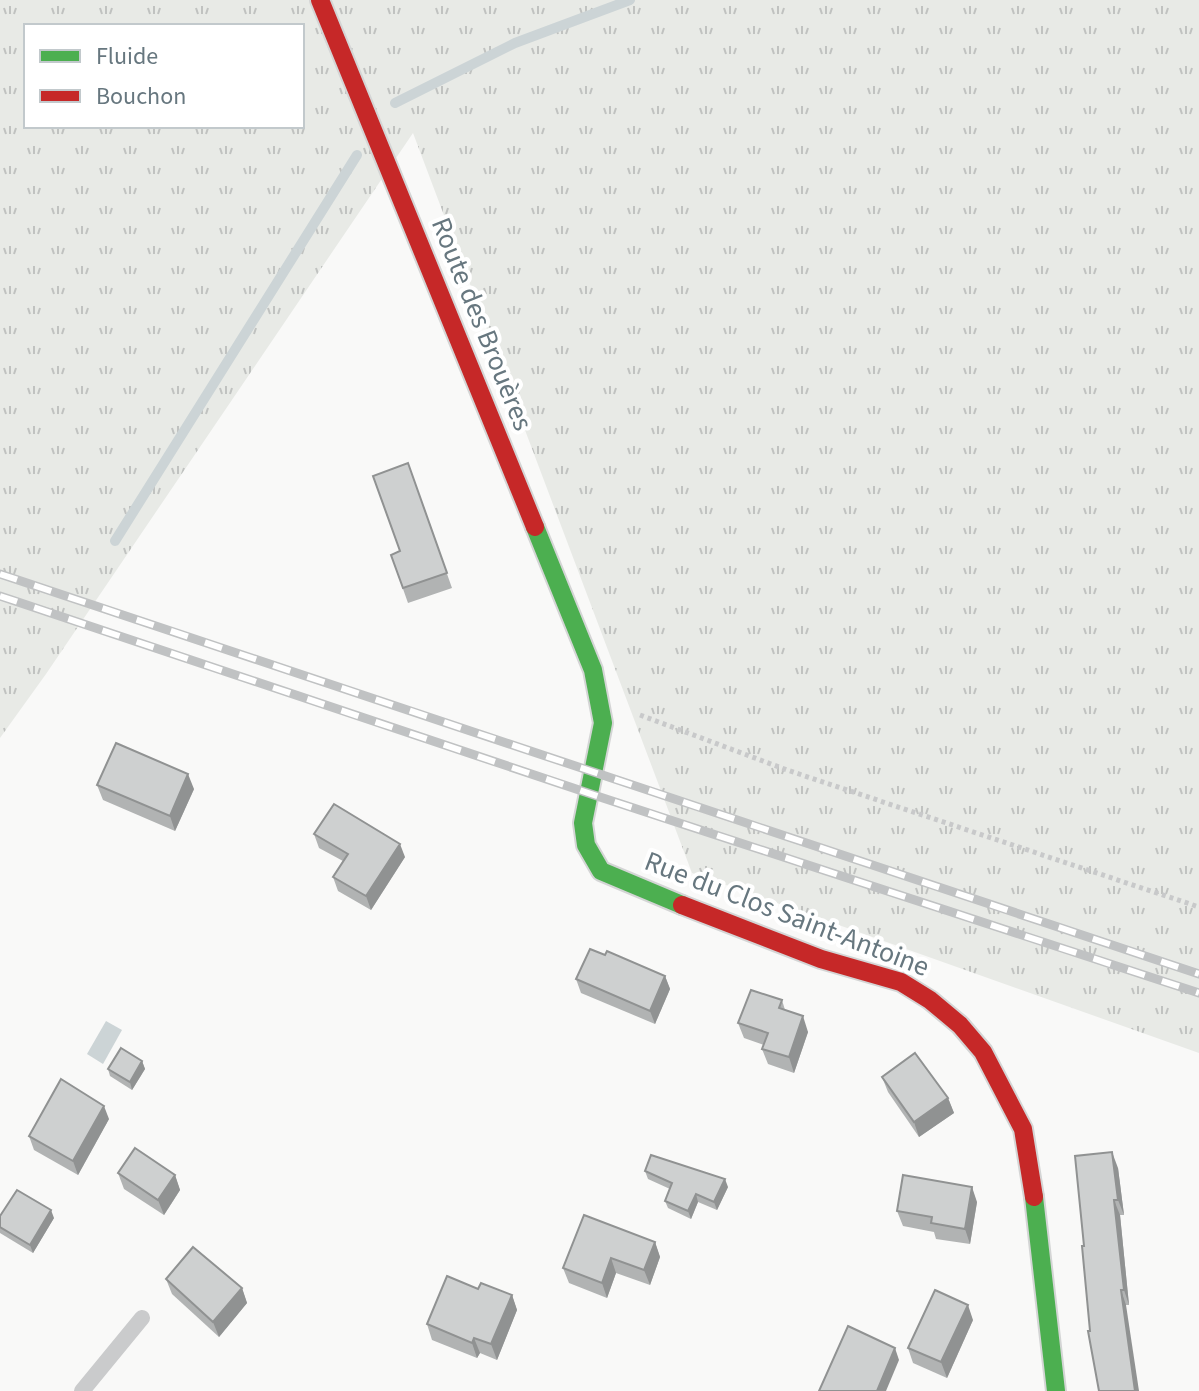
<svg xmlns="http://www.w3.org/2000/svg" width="1199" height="1391" viewBox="0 0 1199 1391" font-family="'Source Sans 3',sans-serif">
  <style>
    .grass { fill: url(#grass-tufts); fill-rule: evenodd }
    .water { fill: #ccd4d6 }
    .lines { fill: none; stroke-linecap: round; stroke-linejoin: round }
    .stream { stroke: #ccd4d6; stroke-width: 10 }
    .fast-casing { stroke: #d4d5d5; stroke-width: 22 }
    .jam-casing { stroke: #d4d5d5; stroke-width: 22 }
    .path { stroke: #c8c9ca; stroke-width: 5; stroke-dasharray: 4 4; stroke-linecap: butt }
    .lane { stroke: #cacbcc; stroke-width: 16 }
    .fast { stroke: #4caf50; stroke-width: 18 }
    .jam { stroke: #c62828; stroke-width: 18 }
    .rail-casing { stroke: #c0c2c3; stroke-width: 9 }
    .rail { stroke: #fff; stroke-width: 6; stroke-dasharray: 18; stroke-linecap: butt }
    .wall { fill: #b1b3b3 }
    .shaded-wall { fill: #909292 }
    .building { fill: #ced0d0; stroke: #909292; stroke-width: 2 }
    .labels { text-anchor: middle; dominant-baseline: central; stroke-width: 8; stroke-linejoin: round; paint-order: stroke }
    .street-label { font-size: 28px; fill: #67777f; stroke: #fff }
  </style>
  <defs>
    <pattern id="grass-tufts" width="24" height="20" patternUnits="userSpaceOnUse" patternTransform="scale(2)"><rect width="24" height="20" fill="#e8eae6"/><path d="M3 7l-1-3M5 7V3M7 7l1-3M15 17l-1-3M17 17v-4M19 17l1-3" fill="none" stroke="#c0c2c0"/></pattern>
  </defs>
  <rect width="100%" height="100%" fill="#f9f9f8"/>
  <!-- grass -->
  <path class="grass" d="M0 0H1199V1053L692 873 413 133 46 674 0 738ZM26 26H302V126H26Z"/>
  <!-- water -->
  <polygon class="water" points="106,1021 122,1030 103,1064 87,1054"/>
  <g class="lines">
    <!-- stream -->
    <g class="stream">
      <polyline points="395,103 515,43 630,0"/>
      <polyline points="115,541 357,155"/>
    </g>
    <defs>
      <g id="fast">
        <polyline points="535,527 593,670 603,723 583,823 586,845 601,871 682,905"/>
        <polyline points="1034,1197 1056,1391"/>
      </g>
      <g id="jam">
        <polyline points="320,0 535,527"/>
        <polyline points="682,905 821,959 901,982 930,1000 960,1025 983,1052 1023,1129 1034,1197"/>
      </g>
    </defs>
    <!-- fast casing -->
    <use href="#fast" class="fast-casing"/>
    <!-- jam casing -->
    <use href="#jam" class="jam-casing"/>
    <!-- path -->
    <polyline class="path" points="640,715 787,770 1199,907"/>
    <!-- lane -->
    <polyline class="lane" points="82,1391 142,1318"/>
    <!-- fast -->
    <use href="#fast" class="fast"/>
    <!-- jam -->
    <use href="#jam" class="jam"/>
    <defs>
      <g id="rail">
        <polyline points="0,574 1199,974"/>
        <polyline points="0,596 603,798 1199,993"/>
      </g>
    </defs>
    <!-- rail casing -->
    <use href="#rail" class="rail-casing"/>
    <!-- rail -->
    <use href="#rail" class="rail"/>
  </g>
  <!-- wall -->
  <g class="wall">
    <polygon points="408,463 452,588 408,603 391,555 400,551"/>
    <polygon points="97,785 194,789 175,831 103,800"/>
    <polygon points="314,834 405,857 371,910 338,891 333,877 343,861 319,848"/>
    <polygon points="605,955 665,976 670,989 655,1024 581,993 576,979"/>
    <polygon points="782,1000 785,1010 808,1032 794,1073 768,1064 762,1049 764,1045 744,1038 738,1023"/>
    <polygon points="142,1061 145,1069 132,1090 110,1076 108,1069"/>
    <polygon points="882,1077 948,1098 954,1113 919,1137 888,1092"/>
    <polygon points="109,1119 78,1175 34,1150 29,1136"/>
    <polygon points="1118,1168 1124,1215 1120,1215 1129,1305 1126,1305 1090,1331 1084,1246"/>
    <polygon points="645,1171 728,1187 717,1210 698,1202 691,1219 668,1208 665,1201 670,1189 648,1179"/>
    <polygon points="118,1173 175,1175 180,1190 164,1215 124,1189"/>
    <polygon points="977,1202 970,1244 936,1239 934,1232 903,1226 897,1211"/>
    <polygon points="0,1216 54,1218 33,1253 0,1233"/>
    <polygon points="655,1242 660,1257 650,1285 616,1273 607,1298 569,1283 563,1268"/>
    <polygon points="166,1279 242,1288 247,1303 219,1337 172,1294"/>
    <polygon points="478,1289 512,1295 517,1310 497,1360 480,1353 477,1358 432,1340 427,1324"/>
    <polygon points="973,1320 947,1378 913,1363 908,1348"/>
  </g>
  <!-- shaded-wall -->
  <g class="shaded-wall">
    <polygon points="188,774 194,789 175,831 170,816"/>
    <polygon points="400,844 405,857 371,910 366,896"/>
    <polygon points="665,976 670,989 655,1024 650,1011"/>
    <polygon points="803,1016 808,1032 794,1073 789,1057"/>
    <polygon points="142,1061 145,1069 132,1090 130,1082"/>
    <polygon points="948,1098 954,1113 919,1137 914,1122"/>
    <polygon points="104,1106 109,1119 78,1175 73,1161"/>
    <polygon points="1112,1152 1118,1168 1124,1215 1118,1200"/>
    <polygon points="175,1175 180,1190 164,1215 158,1200"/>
    <polygon points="725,1179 728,1187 717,1210 714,1202"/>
    <polygon points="972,1187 977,1202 970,1244 965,1229"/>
    <polygon points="696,1194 698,1202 691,1219 688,1211"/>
    <polygon points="1114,1200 1120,1215 1129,1305 1124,1290"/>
    <polygon points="51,1210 54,1218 33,1253 30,1245"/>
    <polygon points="655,1242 660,1257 650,1285 644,1270"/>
    <polygon points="611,1258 616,1273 607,1298 602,1283"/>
    <polygon points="242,1288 247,1303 219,1337 213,1322"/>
    <polygon points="1121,1290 1126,1305 1139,1391 1135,1391"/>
    <polygon points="512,1295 517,1310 497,1360 491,1344"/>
    <polygon points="968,1305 973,1320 947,1378 941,1362"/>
    <polygon points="474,1338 480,1353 477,1358 472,1343"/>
    <polygon points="895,1348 899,1360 886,1391 877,1391"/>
  </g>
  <!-- building -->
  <g class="building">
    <polygon points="408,463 447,573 403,588 391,555 400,551 373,476"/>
    <polygon points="116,743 188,774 170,816 97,785"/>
    <polygon points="334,804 400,844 366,896 333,877 348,854 314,834"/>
    <polygon points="590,949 605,955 607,951 665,976 650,1011 576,979"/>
    <polygon points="751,990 782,1000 779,1008 803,1016 789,1057 762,1049 768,1033 738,1023"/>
    <polygon points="121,1048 142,1061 130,1082 108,1069"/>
    <polygon points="915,1053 948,1098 914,1122 882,1077"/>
    <polygon points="61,1079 104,1106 73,1161 29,1136"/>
    <polygon points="135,1148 175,1175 158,1200 118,1173"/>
    <polygon points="1112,1152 1118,1200 1114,1200 1124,1290 1121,1290 1135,1391 1099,1391 1088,1331 1090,1331 1082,1246 1084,1246 1075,1156"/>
    <polygon points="651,1155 725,1179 714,1202 696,1194 688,1211 665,1201 672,1183 645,1171"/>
    <polygon points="903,1175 972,1187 965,1229 931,1223 932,1217 897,1211"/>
    <polygon points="17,1190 51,1210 30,1245 0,1227 0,1216"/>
    <polygon points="584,1215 655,1242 644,1270 611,1258 602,1283 563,1268"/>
    <polygon points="193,1247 242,1288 213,1322 166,1279"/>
    <polygon points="447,1276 478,1289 481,1283 512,1295 491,1344 474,1338 472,1343 427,1324"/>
    <polygon points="935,1290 968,1305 941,1362 908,1348"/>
    <polygon points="848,1326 895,1348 877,1391 819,1391"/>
  </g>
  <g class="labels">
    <!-- street labels -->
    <g class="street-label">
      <text transform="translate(482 324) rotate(68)">Route des Brouères</text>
      <text transform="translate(787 914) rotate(21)">Rue du Clos Saint-Antoine</text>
    </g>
  </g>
  <!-- legend -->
  <rect x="24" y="24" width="280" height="104" fill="#ffffff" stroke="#c2c9cc" stroke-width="2"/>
  <rect x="40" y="50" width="40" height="12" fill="#4caf50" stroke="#c2c9cc" stroke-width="2"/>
  <text x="96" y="64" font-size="24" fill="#67777f">Fluide</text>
  <rect x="40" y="90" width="40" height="12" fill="#c62828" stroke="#c2c9cc" stroke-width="2"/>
  <text x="96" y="104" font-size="24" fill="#67777f">Bouchon</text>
</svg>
